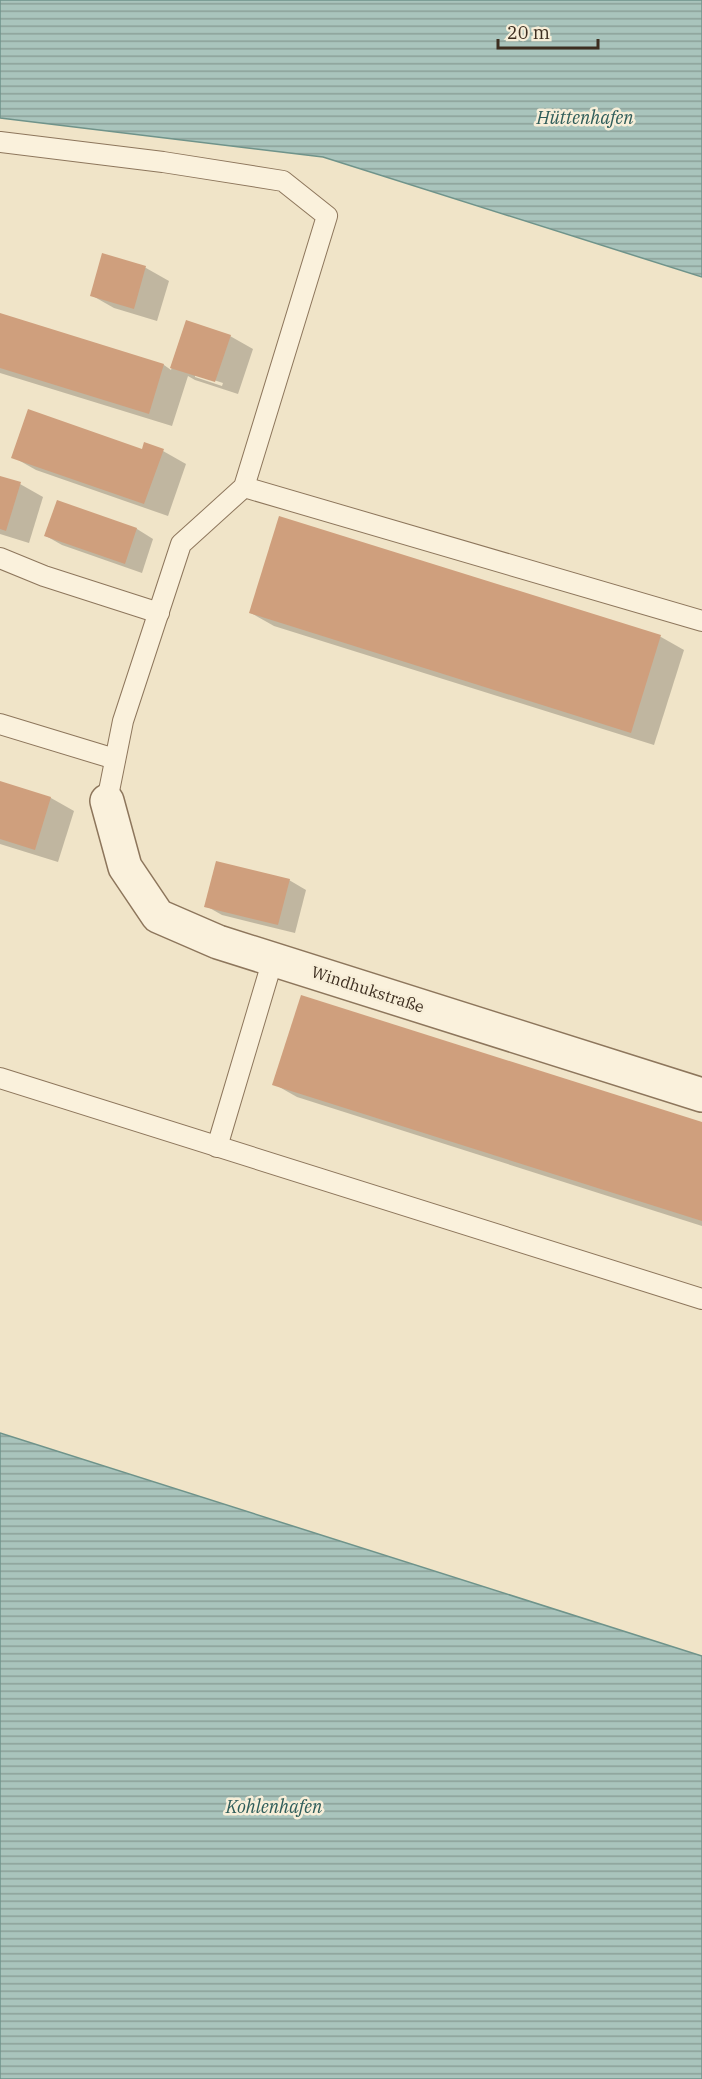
<svg xmlns="http://www.w3.org/2000/svg" width="702" height="2079" viewBox="0 0 702 2079" font-family="'IBM Plex Serif',serif">
  <style>
    .water { fill: url(#water-rules); stroke: #6f938a; stroke-width: 1.5 }
    .shadow { fill: #0003; fill-rule: evenodd }
    .building { fill: #cf9f7d }
    .lines { fill: none; stroke-linecap: round; stroke-linejoin: round }
    .service-casing { stroke: #8d765c; stroke-width: 22 }
    .minor-casing { stroke: #8d765c; stroke-width: 36 }
    .service { stroke: #faf1dc; stroke-width: 20 }
    .minor { stroke: #faf1dc; stroke-width: 33 }
    .labels { text-anchor: middle; dominant-baseline: central; stroke-width: 5; stroke-linejoin: round; paint-order: stroke }
    .street-label { font-size: 16px; fill: #3d2e20; stroke: #f7eed8 }
    .water-label { font-size: 18px; font-style: italic; fill: #2f5d5a; stroke: #f7eed8 }
  </style>
  <defs>
    <pattern id="water-rules" width="6" height="5" patternUnits="userSpaceOnUse" patternTransform="scale(1.5)"><rect width="6" height="5" fill="#a9c4bc"/><path d="M0 2.5h6" fill="none" stroke="#8ba098"/></pattern>
  </defs>
  <rect width="100%" height="100%" fill="#f0e4c8"/>
  <!-- water -->
  <g class="water">
    <polygon points="0,0 702,0 702,277 323,157 0,118"/>
    <polygon points="0,1433 702,1656 702,2079 0,2079"/>
  </g>
  <!-- shadow -->
  <g class="shadow">
    <polygon points="103,255 146,268 169,281 157,321 114,308 91,295"/>
    <path d="M0 315 164 365 171 370 187 322 230 336 253 349 238 394 195 380 188 376 172 426 0 373ZM195 374 223 383 222 386 195 377Z"/>
    <polygon points="143,451 163,451 186,464 168,516 36,470 13,457"/>
    <polygon points="0,478 20,484 43,497 29,543 0,534"/>
    <polygon points="58,502 137,529 153,539 142,573 62,545 46,536"/>
    <polygon points="280,518 661,637 684,650 654,745 274,626 251,613"/>
    <polygon points="0,782 51,798 74,811 58,862 0,844"/>
    <polygon points="289,880 306,890 295,933 222,915 206,906"/>
    <polygon points="274,1084 702,1123 702,1226 297,1097"/>
  </g>
  <!-- building -->
  <g class="building">
    <polygon points="102,253 146,266 134,309 90,296"/>
    <polygon points="0,313 164,364 149,414 0,368"/>
    <polygon points="186,320 231,335 215,382 170,368"/>
    <polygon points="28,409 142,449 144,442 164,449 144,504 11,458"/>
    <polygon points="0,476 21,482 6,531 0,529"/>
    <polygon points="57,500 137,528 125,564 44,536"/>
    <polygon points="279,516 661,635 631,733 249,613"/>
    <polygon points="0,781 51,797 35,850 0,839"/>
    <polygon points="216,861 290,879 278,925 204,907"/>
    <polygon points="301,995 702,1122 702,1221 272,1085"/>
  </g>
  <g class="lines">
    <defs>
      <g id="service">
        <polyline points="0,142 163,162 283,181 327,216 244,487 181,544 123,721 107,801"/>
        <polyline points="244,487 702,621"/>
        <polyline points="0,558 44,576 159,613"/>
        <polyline points="0,724 115,759"/>
        <polyline points="0,1078 702,1299"/>
        <polyline points="217,1147 273,959"/>
      </g>
      <polyline id="minor" points="107,801 125,867 158,916 218,942 702,1095"/>
    </defs>
    <!-- service casing -->
    <use href="#service" class="service-casing"/>
    <!-- minor casing -->
    <use href="#minor" class="minor-casing"/>
    <!-- service -->
    <use href="#service" class="service"/>
    <!-- minor -->
    <use href="#minor" class="minor"/>
  </g>
  <g class="labels">
    <!-- street labels -->
    <g class="street-label">
      <text transform="translate(368 989) rotate(18)">Windhukstraße</text>
    </g>
    <!-- water labels -->
    <g class="water-label">
      <text x="585" y="117">Hüttenhafen</text>
      <text x="274" y="1806">Kohlenhafen</text>
    </g>
  </g>
  <!-- scale -->
  <path d="M498 39v9h100v-9" fill="none" stroke="#3d2e20" stroke-width="3"/>
  <text x="507" y="39" font-size="18" fill="#3d2e20" stroke="#f7eed8" stroke-width="4.5" paint-order="stroke">20 m</text>
</svg>
